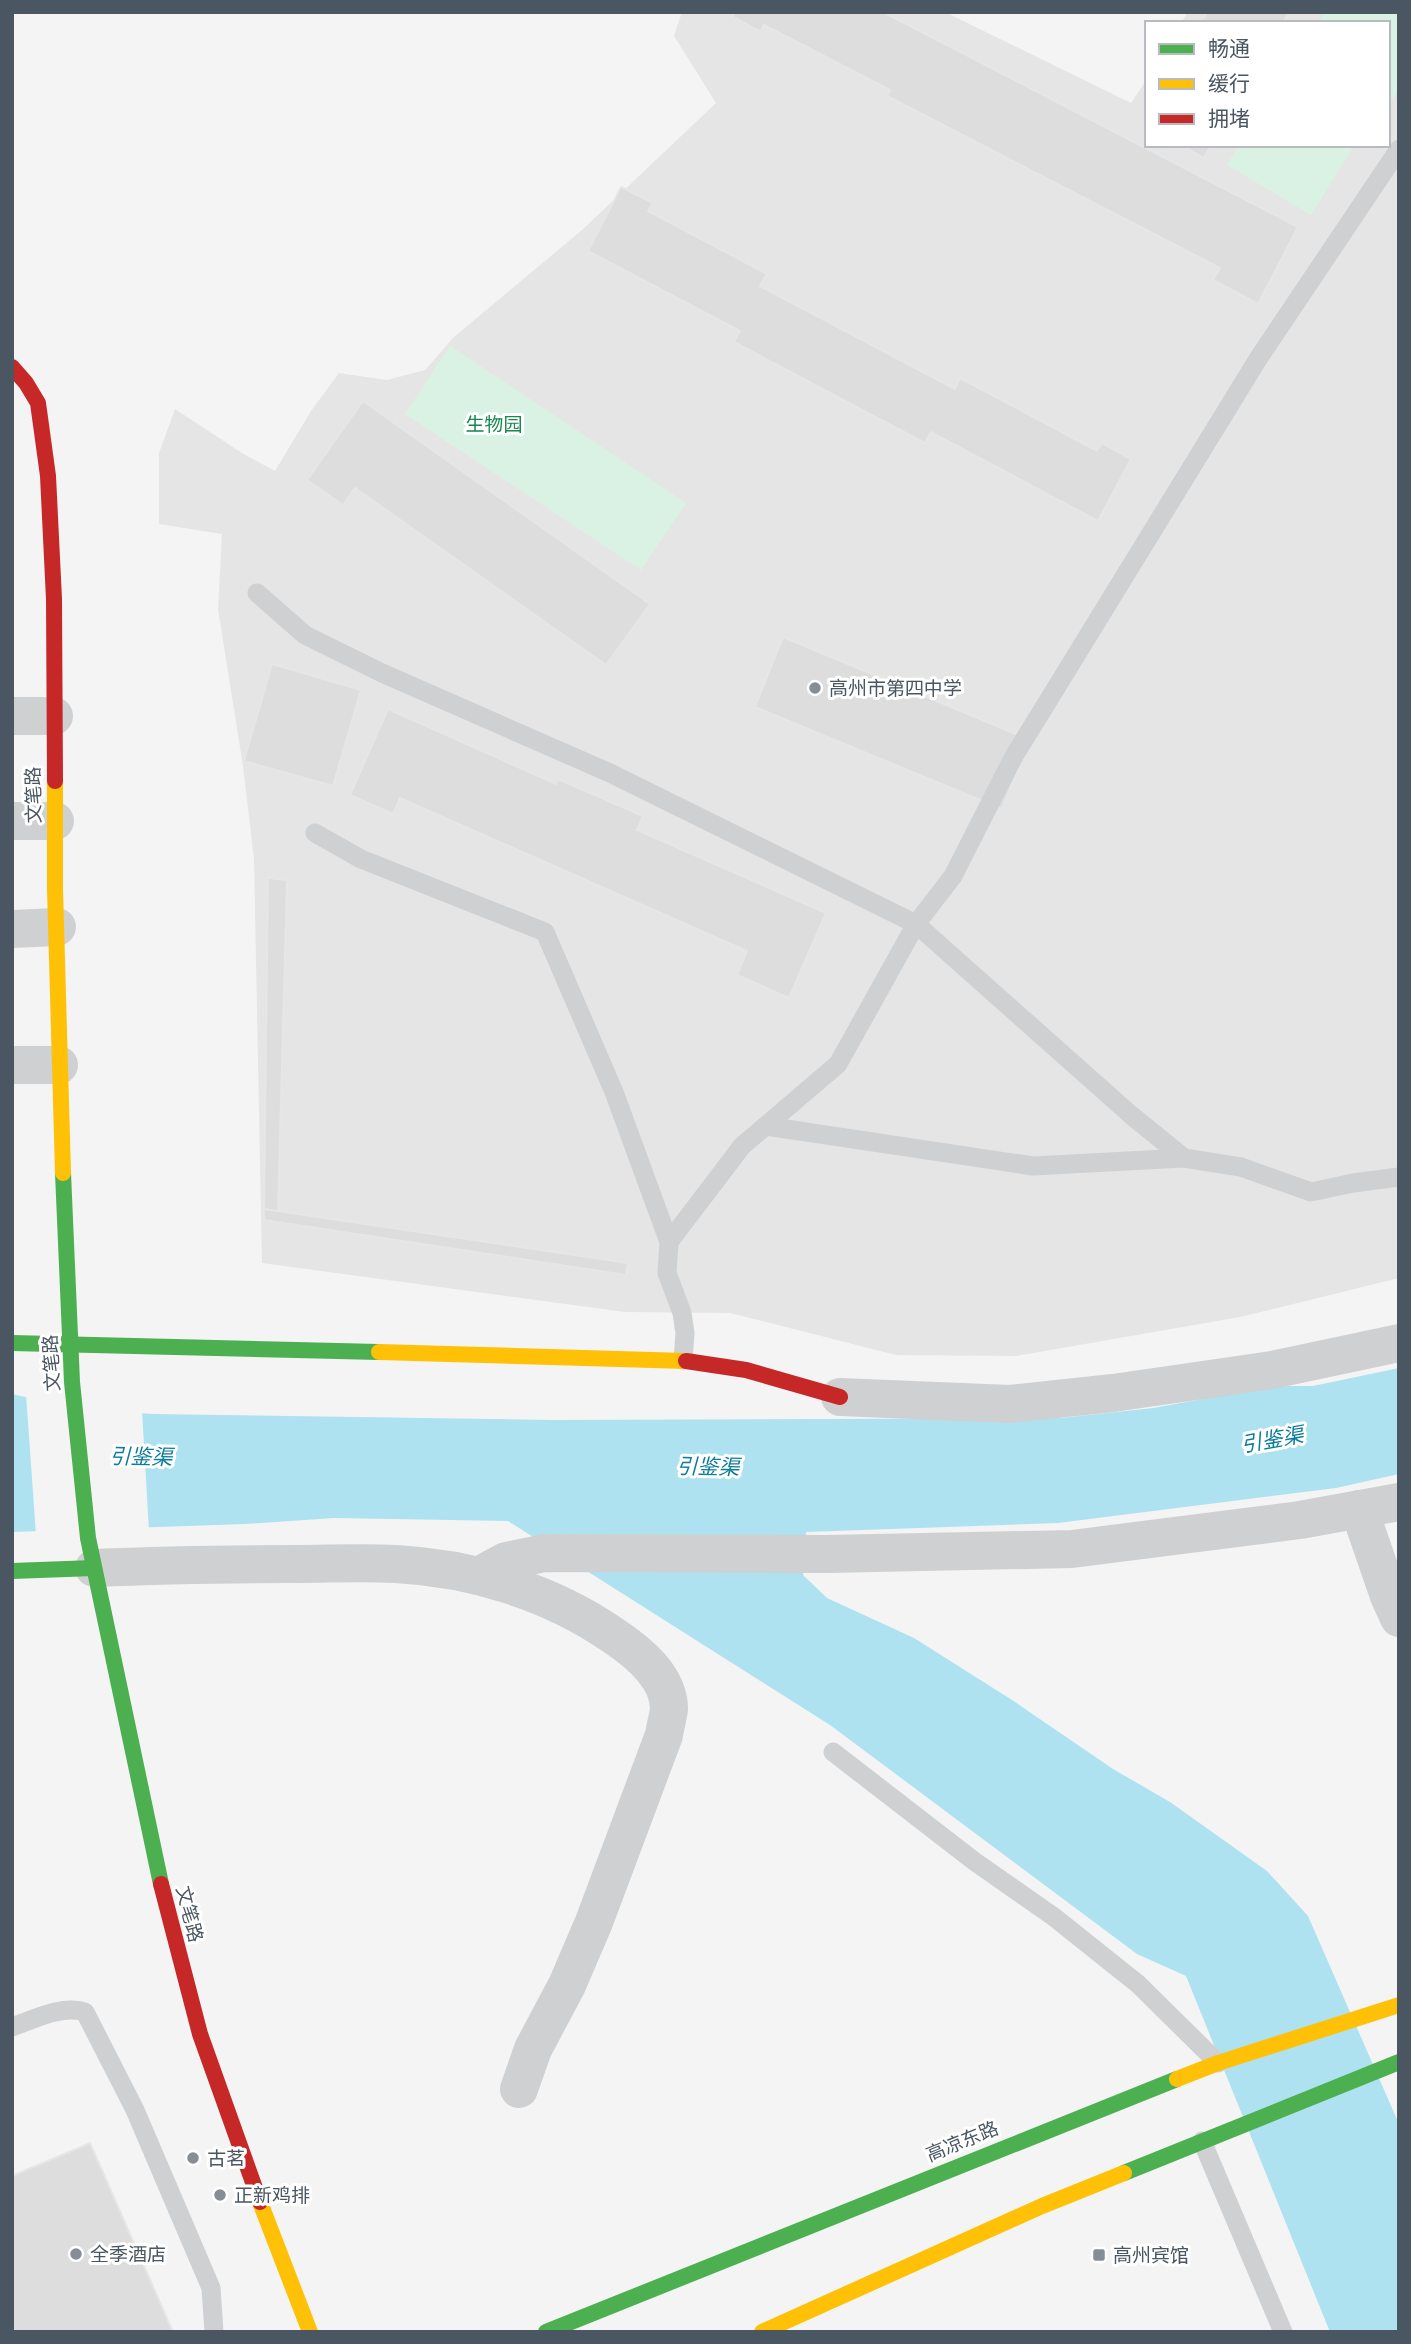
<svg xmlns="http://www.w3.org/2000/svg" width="1411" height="2344" viewBox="0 0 1411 2344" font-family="'Noto Sans','Noto Sans SC',sans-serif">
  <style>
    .education { fill: #e6e5e6 }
    .green { fill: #d9f2e3 }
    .water { fill: #aee2f0 }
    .pier { fill: #f4f4f4 }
    .building { fill: #ddddde; stroke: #e5e6e7; stroke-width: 2 }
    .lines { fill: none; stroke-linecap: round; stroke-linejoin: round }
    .lane { stroke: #ced0d2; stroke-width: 19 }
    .street { stroke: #ced0d2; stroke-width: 38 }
    .fast { stroke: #4caf50; stroke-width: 16 }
    .slow { stroke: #ffc107; stroke-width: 16 }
    .jam { stroke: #c62828; stroke-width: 16 }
    .poi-dot { fill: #868d94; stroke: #fff; stroke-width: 2.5 }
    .labels { text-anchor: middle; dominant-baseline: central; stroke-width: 6; stroke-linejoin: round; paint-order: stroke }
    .park-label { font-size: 19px; fill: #17864f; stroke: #fff }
    .poi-label { font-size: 19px; fill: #4a5661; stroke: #fff; text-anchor: start }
    .street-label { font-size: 19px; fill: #4a5661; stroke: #fff }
    .water-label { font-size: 21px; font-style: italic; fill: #0c7c9b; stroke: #fff }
  </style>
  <rect width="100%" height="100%" fill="#f4f4f4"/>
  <!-- education -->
  <polygon class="education" points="682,12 945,12 1131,103 1147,79 1147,145 1388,145 1388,23 1181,23 1188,12 1399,12 1399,1278 1240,1317 1016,1356 896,1355 730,1313 625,1312 262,1263 254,859 243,766 218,609 222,534 159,524 159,453 175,409 242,453 275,471 311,411 339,373 387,380 425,370 454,337 582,230 716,103 674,36"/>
  <!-- green -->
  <g class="green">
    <polygon points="1325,12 1399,12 1399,90 1388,106 1388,23 1318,23"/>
    <polygon points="1239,145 1350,145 1353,147 1311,215 1227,165"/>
    <polygon points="450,346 686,503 641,570 405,414"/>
  </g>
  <!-- water -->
  <path class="water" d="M1399 1368V1474L1336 1488 1058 1523 806 1532 803 1575 827 1598 914 1638 1012 1700 1113 1769 1170 1802 1267 1871 1308 1916 1399 2124V2332H1330L1186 1976 1137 1954 830 1725 508 1521 334 1518 245 1524 12 1532V1394C59 1405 105 1411 153 1414L553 1420 1061 1418 1153 1408 1252 1390 1288 1386H1313Z"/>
  <!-- pier -->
  <polygon class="pier" points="26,1394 103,1407 142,1410 149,1531 36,1535"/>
  <!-- building -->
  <g class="building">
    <polygon points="735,12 883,12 1298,227 1258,304 1213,280 1220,268 887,96 890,90 764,25 761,32 733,17"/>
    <polygon points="1207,12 1289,12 1283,23 1201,23"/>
    <polygon points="1182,145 1211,145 1204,158"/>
    <polygon points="621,187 653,203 648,211 767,274 760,286 955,389 960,378 1097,451 1102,443 1131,459 1098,521 931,432 925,443 828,392 734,342 740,331 588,251"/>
    <polygon points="363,401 650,604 606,665 355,488 343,505 307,480"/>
    <polygon points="783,637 1030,740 1002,809 755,707"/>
    <polygon points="272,664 361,690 333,786 244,761"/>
    <polygon points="388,709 556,784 558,779 643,816 637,830 826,913 789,998 737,975 747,951 400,798 393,814 350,795"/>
    <polygon points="268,878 287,880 278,1212 264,1209"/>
    <polygon points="264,1209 628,1263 626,1275 264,1220"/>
    <polygon points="90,2143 173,2332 12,2332 12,2176"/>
  </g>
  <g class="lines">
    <!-- lane -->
    <g class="lane">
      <polyline points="257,593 305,635 382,673 610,773 916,924 1131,1115 1184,1158"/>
      <polyline points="315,833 361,859 545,932 614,1092 669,1242"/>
      <polyline points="766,1126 1033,1166 1184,1158 1241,1167 1311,1192 1353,1183 1399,1177"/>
      <polyline points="683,1360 685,1333 682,1313 667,1273 669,1242 742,1146 838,1064 916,924 953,876 1014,756 1040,714 1258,359 1399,149"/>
      <polyline points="833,1752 974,1861 1054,1917 1138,1984 1218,2063"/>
      <path d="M12 2027C35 2019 61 2005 85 2012L135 2110 211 2288 214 2332"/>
      <polyline points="1202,2141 1283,2332"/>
    </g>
    <!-- street -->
    <g class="street">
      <polyline points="12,716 54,716"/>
      <polyline points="12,821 55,821"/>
      <polyline points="12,929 57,927"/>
      <polyline points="12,1065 59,1065"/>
      <polyline points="840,1397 1010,1404 1113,1393 1272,1370 1399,1343"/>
      <polyline points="1359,1509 1389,1596 1399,1618"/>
      <path d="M94 1568C161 1565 228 1564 295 1564 328 1564 362 1562 396 1564 472 1568 551 1592 614 1636 638 1652 669 1677 669 1709 668 1718 665 1727 664 1735L594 1922 567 1985 533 2049 519 2089"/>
      <polyline points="478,1576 506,1561 545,1553 827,1554 1072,1549 1300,1520 1399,1502"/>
    </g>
    <!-- fast -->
    <g class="fast">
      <polyline points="63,1173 72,1382 88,1538 161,1884"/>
      <polyline points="12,1343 379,1352"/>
      <polyline points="12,1571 94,1568"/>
      <polyline points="1124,2173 1399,2062"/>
      <polyline points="546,2332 1177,2079"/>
    </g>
    <!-- slow -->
    <g class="slow">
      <polyline points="55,781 55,889 63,1173"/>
      <polyline points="379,1352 686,1361"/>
      <polyline points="1177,2079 1218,2063 1399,2005"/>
      <polyline points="260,2202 310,2332"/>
      <polyline points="762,2332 1042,2206 1124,2173"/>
    </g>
    <!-- jam -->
    <g class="jam">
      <polyline points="12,367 26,383 38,403 48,476 54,599 55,781"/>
      <polyline points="686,1361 746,1370 840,1397"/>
      <polyline points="161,1884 200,2034 260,2202"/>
    </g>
  </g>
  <!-- markers -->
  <g class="poi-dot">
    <circle cx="815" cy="688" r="7"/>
    <circle cx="193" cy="2158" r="7"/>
    <circle cx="220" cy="2195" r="7"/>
    <circle cx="76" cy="2254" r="7"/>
    <rect x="1092" y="2248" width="14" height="14" rx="3.5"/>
  </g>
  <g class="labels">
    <!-- park labels -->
    <g class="park-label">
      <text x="494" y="424">生物园</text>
    </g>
    <!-- poi labels -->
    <g class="poi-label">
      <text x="829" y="688">高州市第四中学</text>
      <text x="207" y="2158">古茗</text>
      <text x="234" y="2195">正新鸡排</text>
      <text x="90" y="2254">全季酒店</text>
      <text x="1113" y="2255">高州宾馆</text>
    </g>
    <!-- street labels -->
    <g class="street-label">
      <text transform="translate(33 795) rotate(-91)">文笔路</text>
      <text transform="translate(51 1363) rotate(-93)">文笔路</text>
      <text transform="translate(190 1914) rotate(76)">文笔路</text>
      <text transform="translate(962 2141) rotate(-22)">高凉东路</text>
    </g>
    <!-- water labels -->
    <g class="water-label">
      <text transform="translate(1272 1439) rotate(-10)">引鉴渠</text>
      <text transform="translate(141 1456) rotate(1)">引鉴渠</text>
      <text transform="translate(708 1466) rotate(1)">引鉴渠</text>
    </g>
  </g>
  <!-- border -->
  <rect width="1411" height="2344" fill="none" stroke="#4a5661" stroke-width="28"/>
  <!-- legend -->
  <rect x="1145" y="21" width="245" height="126" fill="#ffffff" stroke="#b7bbc0" stroke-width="2"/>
  <rect x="1159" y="44" width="35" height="10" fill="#4caf50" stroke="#b7bbc0" stroke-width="2"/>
  <text x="1208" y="56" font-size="21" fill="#4a5661">畅通</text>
  <rect x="1159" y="79" width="35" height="10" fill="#ffc107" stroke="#b7bbc0" stroke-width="2"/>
  <text x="1208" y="91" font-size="21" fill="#4a5661">缓行</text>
  <rect x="1159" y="114" width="35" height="10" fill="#c62828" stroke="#b7bbc0" stroke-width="2"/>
  <text x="1208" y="126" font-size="21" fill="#4a5661">拥堵</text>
</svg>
